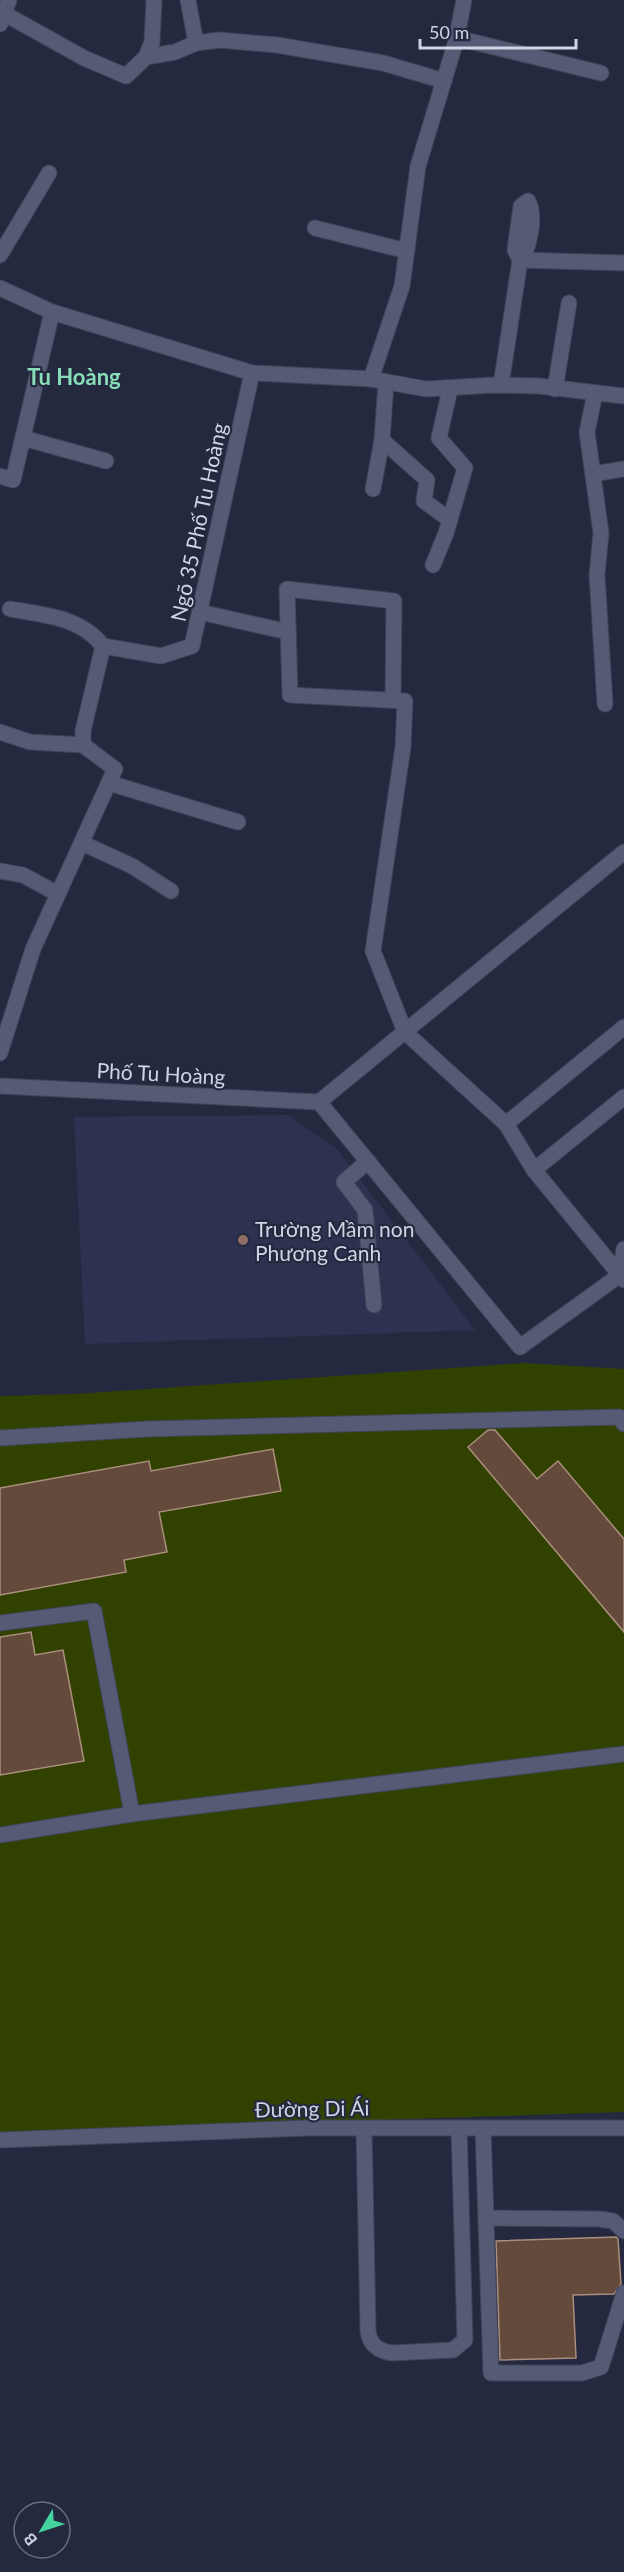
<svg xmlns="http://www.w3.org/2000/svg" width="624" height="2572" viewBox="0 0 624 2572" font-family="Lato,sans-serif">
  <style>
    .built { fill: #2d3250 }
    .green { fill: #314200 }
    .building { fill: #644a3b; stroke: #ab8e7d; stroke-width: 1.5 }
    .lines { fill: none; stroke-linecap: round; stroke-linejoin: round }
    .minor-casing { stroke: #404457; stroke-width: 17 }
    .minor { stroke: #565b75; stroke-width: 15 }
    .education-dot { fill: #8d6e63; stroke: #252940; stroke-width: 2 }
    .labels { text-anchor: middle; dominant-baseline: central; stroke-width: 4.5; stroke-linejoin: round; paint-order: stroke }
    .street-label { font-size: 21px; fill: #d0d4e3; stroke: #252940 }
    .poi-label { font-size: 21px; fill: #d0d4e3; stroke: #252940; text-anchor: start }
    .neighbourhood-label { font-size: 22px; font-weight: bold; fill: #88deb8; stroke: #252940 }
  </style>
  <rect width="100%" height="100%" fill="#252940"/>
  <!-- built -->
  <polygon class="built" points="288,1115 337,1149 475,1330 85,1344 74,1117"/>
  <!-- green -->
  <polygon class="green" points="525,1363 624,1369 624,2112 0,2132 0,1396 75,1394"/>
  <!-- building -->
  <g class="building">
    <polygon points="488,1430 495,1430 537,1479 558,1461 624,1539 624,1632 468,1447"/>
    <polygon points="273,1449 281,1491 159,1512 167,1552 124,1560 126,1572 0,1595 0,1488 149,1461 151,1471"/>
    <polygon points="31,1632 35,1655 63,1650 84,1761 0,1775 0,1637"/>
    <polygon points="616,2237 618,2239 621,2284 614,2294 573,2295 576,2358 500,2360 496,2241"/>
  </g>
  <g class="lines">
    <defs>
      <g id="minor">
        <polyline points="188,0 196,43"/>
        <polyline points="5,14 84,58 126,76 146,57 175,52 196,43 220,40 277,45 383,63 444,81"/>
        <polyline points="0,24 9,0"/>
        <polyline points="457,38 601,73"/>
        <polyline points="146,57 152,42 154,0"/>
        <polyline points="315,228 407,251"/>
        <polyline points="0,255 49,173"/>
        <polyline points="520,260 624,263"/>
        <polyline points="0,288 52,312 252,373 371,379 426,389 494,385 539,386 624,396"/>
        <polyline points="371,379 402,286 418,166 456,41 464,0"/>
        <path d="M501 385 520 260 515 250 521 206 528 201C536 215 530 248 520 260"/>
        <polyline points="555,389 569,303"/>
        <polyline points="595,393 587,432 601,533 597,575 605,704"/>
        <polyline points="23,438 106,461"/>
        <polyline points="382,440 427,480 424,501 450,520"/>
        <polyline points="593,474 624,469"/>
        <polyline points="0,476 13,480 52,312"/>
        <polyline points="373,489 382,440 386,383"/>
        <polyline points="433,565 446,533 465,468 439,438 450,389"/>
        <path d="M10 609C44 615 81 617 103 646"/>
        <polyline points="200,612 288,632"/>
        <polyline points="103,646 161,656 192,646 252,373"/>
        <polyline points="393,700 394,601 287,589 290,695 405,701 403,747 373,951 405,1032 506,1124 534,1170 624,1280"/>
        <polyline points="0,732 30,742 83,745"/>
        <polyline points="83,745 83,731 103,646"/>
        <polyline points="109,783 238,822"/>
        <polyline points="82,843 132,866 171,891"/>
        <polyline points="0,871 23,875 58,894"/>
        <polyline points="0,1053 33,949 115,769 83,745"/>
        <polyline points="0,1086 319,1102"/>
        <polyline points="319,1102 520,1347 620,1275 624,1249"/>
        <polyline points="319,1102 624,852"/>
        <polyline points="506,1124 624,1027"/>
        <polyline points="368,1161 344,1182 365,1210 374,1305"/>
        <polyline points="534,1170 624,1097"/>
        <polyline points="0,1438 147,1429 619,1417 624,1424"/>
        <polyline points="0,1623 94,1611 132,1814"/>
        <polyline points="0,1835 132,1814 624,1754"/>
        <path d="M364 2128 368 2331C370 2345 378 2351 392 2353L453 2350 465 2340 459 2128"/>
        <polyline points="483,2128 491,2373 582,2373 601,2367 624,2293"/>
        <polyline points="0,2140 307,2128 624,2128"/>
        <polyline points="486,2218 599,2219 613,2221 624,2231"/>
      </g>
    </defs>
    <!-- minor casing -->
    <use href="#minor" class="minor-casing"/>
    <!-- minor -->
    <use href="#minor" class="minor"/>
  </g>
  <!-- markers -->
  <circle class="education-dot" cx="243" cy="1240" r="6"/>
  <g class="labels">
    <!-- street labels -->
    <g class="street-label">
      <text transform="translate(198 522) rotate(-78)">Ngõ 35 Phố Tu Hoàng</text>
      <text transform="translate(161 1073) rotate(3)">Phố Tu Hoàng</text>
      <text transform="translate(312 2108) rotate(-1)">Đường Di Ái</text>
    </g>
    <!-- poi labels -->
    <g class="poi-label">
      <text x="255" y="1228">Trường Mầm non<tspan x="255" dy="24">Phương Canh</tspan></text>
    </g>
    <!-- neighbourhood labels -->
    <g class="neighbourhood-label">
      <text x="74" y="376">Tu Hoàng</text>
    </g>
  </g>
  <!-- north arrow -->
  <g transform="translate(42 2530) rotate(231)"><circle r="28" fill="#252940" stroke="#696d81" stroke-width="1.5"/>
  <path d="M0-4.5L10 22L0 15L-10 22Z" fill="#45d49f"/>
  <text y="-9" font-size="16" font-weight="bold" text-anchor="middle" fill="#d0d4e3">B</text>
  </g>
  <!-- scale -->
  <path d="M420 39v9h156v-9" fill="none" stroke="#d0d4e3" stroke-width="3"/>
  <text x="429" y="39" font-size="18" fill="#d0d4e3" stroke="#252940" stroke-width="4.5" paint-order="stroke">50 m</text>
</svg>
